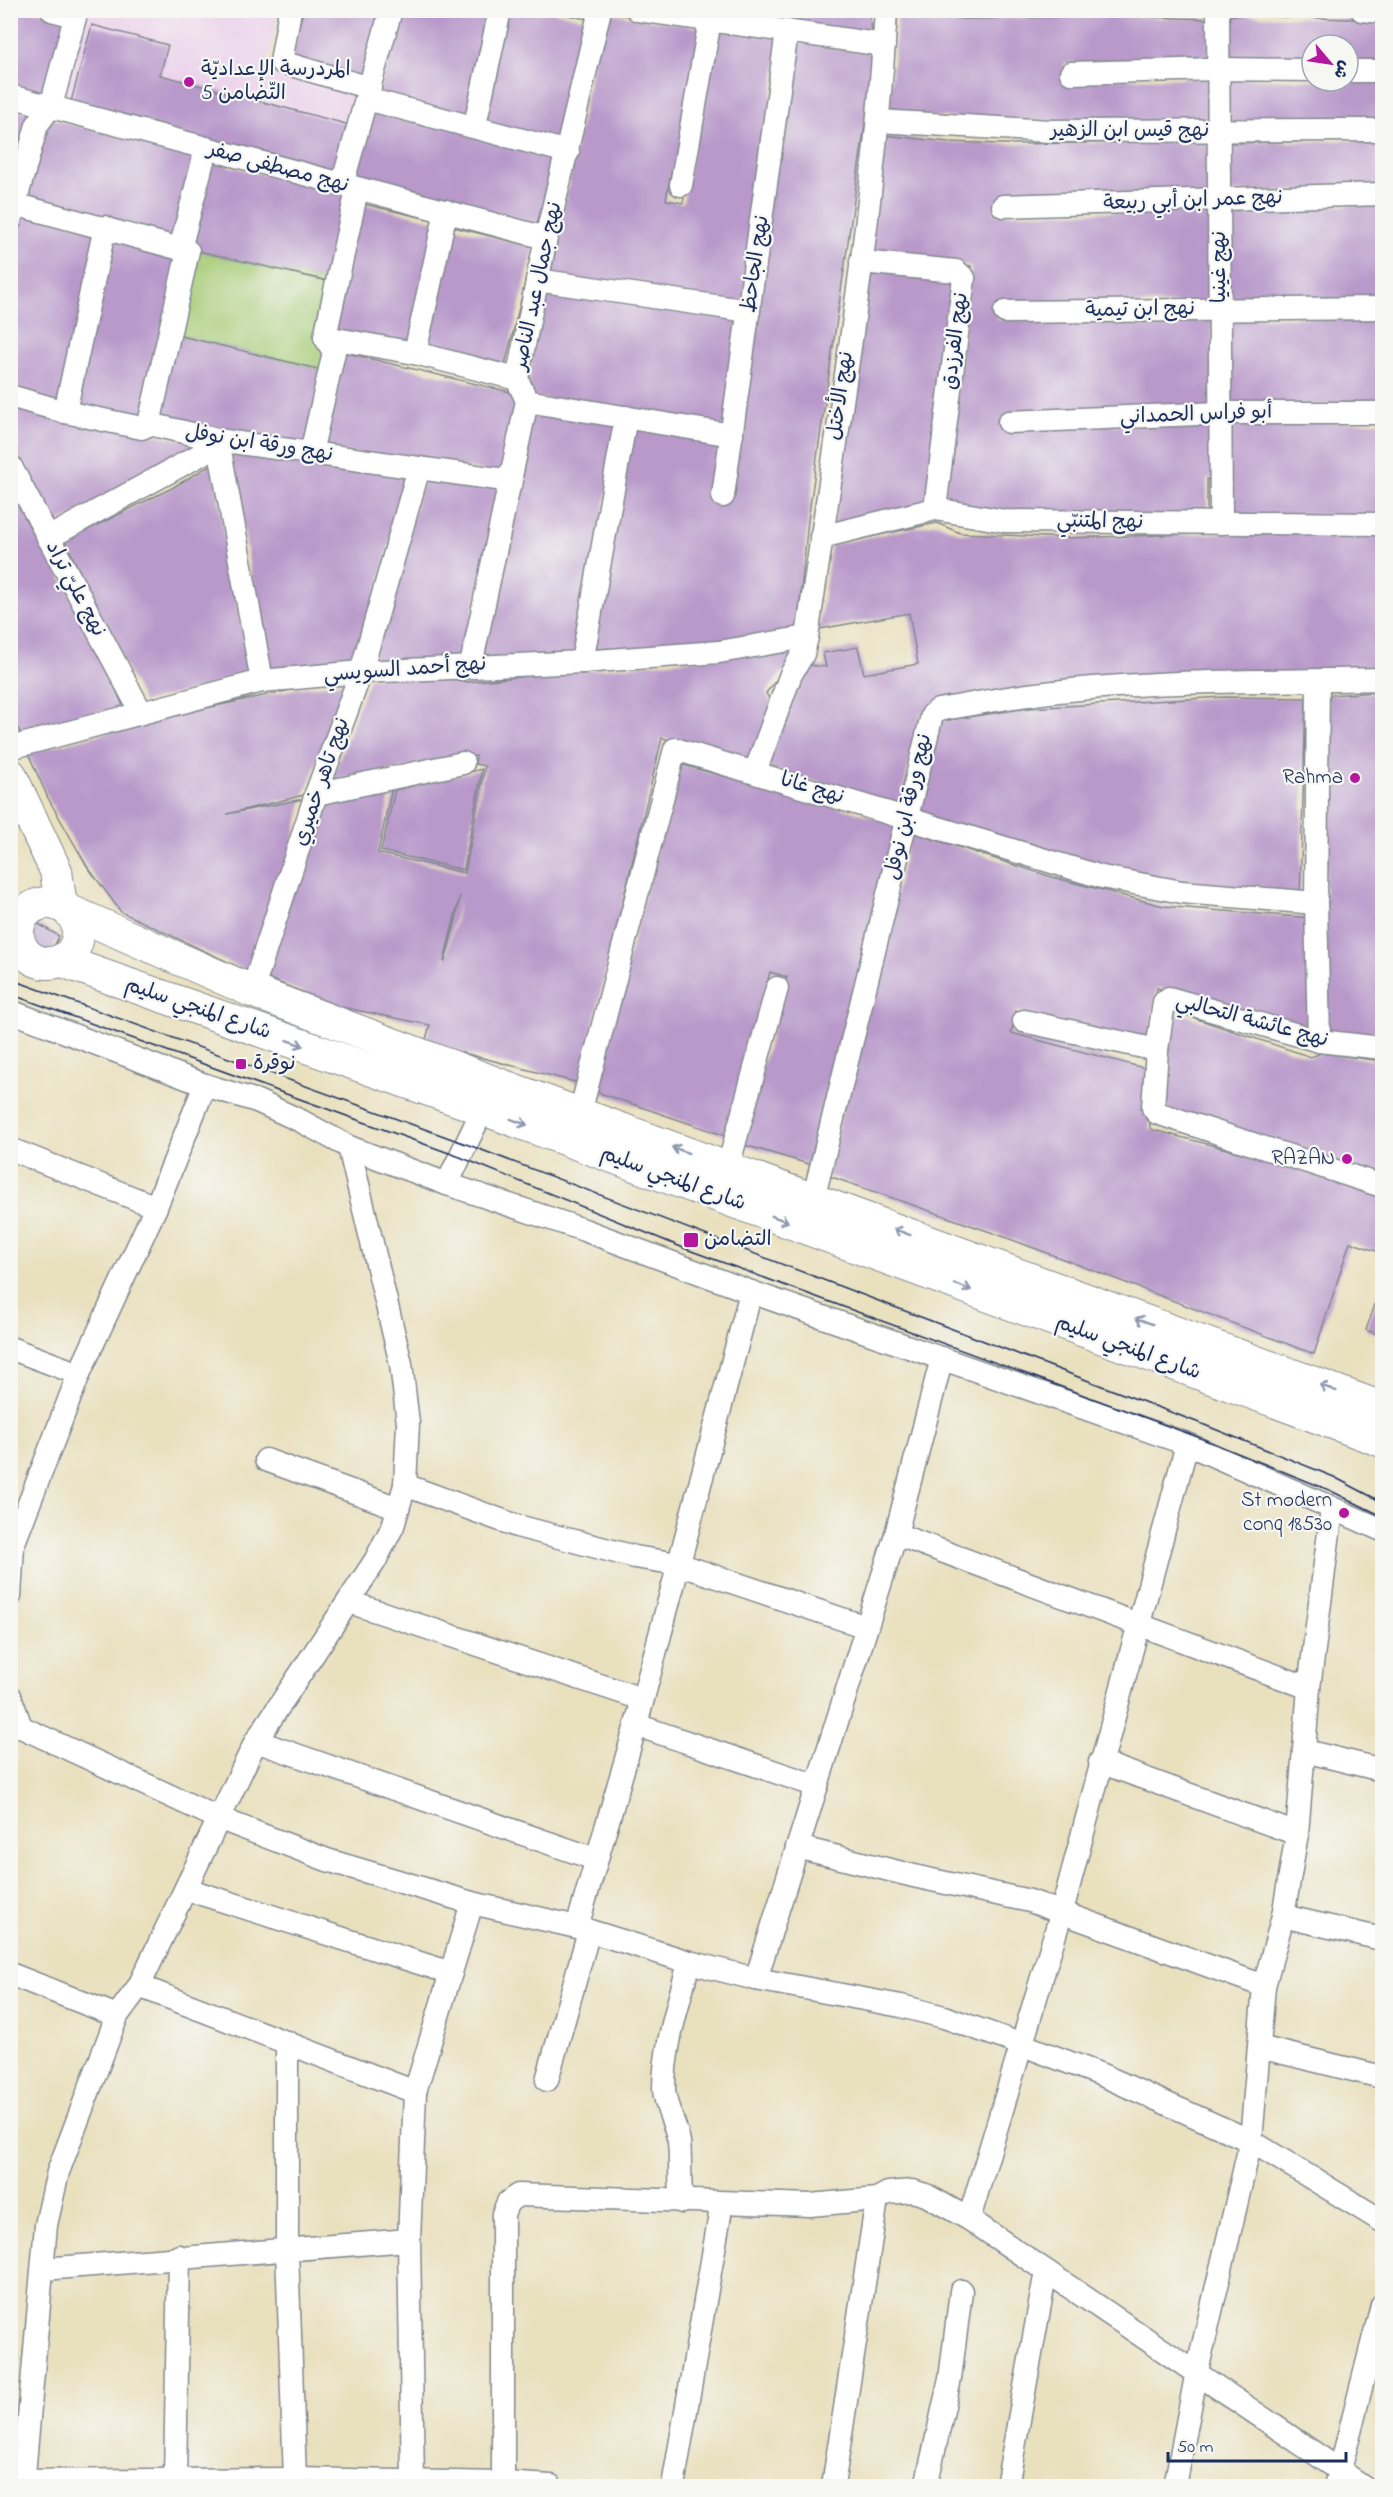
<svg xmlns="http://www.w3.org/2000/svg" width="1393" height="2497" viewBox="0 0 1393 2497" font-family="'Indie Flower','Playpen Sans Arabic',sans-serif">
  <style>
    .built { fill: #ebd1eb }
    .green { fill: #a5cb75; stroke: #607d6a; stroke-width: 1.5 }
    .building { fill: #b899ca; fill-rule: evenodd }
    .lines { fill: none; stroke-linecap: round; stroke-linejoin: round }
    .street-casing { stroke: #82888e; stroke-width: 25 }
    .secondary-casing { stroke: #82888e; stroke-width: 34 }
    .street { stroke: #fff; stroke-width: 22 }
    .secondary { stroke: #fff; stroke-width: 32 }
    .tram { stroke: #1b2f5e; stroke-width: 1.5 }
    .oneway { stroke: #8d97ae }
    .poi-dot { fill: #b5179e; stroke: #f6f6f2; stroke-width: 2 }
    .labels { text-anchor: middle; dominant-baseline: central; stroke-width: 4.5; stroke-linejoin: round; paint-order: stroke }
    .poi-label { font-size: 21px; fill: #1b2f5e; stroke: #f6f6f2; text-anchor: start }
    .street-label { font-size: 21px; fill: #1b2f5e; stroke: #f6f6f2 }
  </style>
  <rect width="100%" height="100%" fill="#f6f6f2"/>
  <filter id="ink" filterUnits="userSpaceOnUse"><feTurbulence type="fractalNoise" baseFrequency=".0167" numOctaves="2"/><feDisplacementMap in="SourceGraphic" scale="12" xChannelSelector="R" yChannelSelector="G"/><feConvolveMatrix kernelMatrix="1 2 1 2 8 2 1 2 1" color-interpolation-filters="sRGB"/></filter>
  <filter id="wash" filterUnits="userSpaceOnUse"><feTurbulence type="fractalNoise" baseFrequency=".008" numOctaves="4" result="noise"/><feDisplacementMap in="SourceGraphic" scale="24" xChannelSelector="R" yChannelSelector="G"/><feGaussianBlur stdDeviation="1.35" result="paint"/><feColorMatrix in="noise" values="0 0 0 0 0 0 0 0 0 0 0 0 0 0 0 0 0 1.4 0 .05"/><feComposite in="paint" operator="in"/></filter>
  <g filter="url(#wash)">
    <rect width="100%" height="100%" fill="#e9e0be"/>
    <!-- built -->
    <polygon class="built" points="84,10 279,11 267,68 359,95 337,176 61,103"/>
    <!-- green -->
    <polygon class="green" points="191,249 332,282 326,371 173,334"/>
    <g id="blocks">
      <!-- building -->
      <g class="building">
        <polygon points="10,10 34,10 71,20 51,101 10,90"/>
        <polygon points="303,10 387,10 369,84 290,64"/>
        <polygon points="397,10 497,10 472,120 378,99"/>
        <polygon points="503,10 543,10 587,19 563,142 480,123"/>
        <polygon points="694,10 869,10 873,40"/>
        <polygon points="603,12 703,28 680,172 671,171 666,200 683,203 715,29 780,38 743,307 550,277"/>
        <polygon points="898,13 966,19 1109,16 1209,19 1210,65 1065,63 1063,79 1210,78 1210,127 888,115"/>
        <polygon points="1228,15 1382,20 1382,65 1348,64 1348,45 1312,45 1312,62 1226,60"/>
        <polygon points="92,25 168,45 160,75 350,125 337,176 70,105"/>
        <polygon points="791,42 875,54 808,520 797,632 589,657 626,428 722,441"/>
        <polygon points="1228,78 1348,81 1382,78 1382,122 1228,122"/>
        <polygon points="372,106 560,154 540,230 352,182"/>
        <polygon points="10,107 34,114 10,195"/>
        <polygon points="44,117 201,158 179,241 22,200"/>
        <polygon points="883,135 949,142 1001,144 1209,141 1209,197 996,200 994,214 1212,210 1213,303 996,305 998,320 1212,315 1214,409 1109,425 1218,425 1218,479 1207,479 1207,517 1015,517 943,505 971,266 869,255"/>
        <polygon points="1382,140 1382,189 1229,192 1228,143"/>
        <polygon points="207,161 352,195 332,282 185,248"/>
        <polygon points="359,203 441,222 410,348 329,329"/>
        <polygon points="1382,205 1382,301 1228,304 1226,208"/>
        <polygon points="20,209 100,233 63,405 10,391 10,243"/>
        <polygon points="450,226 534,247 503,373 418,352"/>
        <polygon points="108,236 186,254 144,426 67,408"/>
        <polygon points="864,267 958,278 931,504 834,527"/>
        <polygon points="543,287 743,317 729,427 527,396"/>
        <polygon points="1382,317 1382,404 1227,405 1227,318"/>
        <polygon points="173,334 326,371 307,449 153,417"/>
        <polygon points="338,351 522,395 504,473 315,449"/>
        <polygon points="10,404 197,443 198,456 52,525 10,449"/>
        <polygon points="532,408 619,422 577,659 477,660"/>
        <polygon points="1229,422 1382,422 1382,515 1230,516"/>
        <polygon points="230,447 408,471 358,665 267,673"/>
        <polygon points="214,463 225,541 251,676 143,702 65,541 172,488"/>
        <polygon points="425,474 504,487 461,659 372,663"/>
        <polygon points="10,481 97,645 123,706 22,735 10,717"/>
        <polygon points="937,523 960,533 1067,538 1382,528 1382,674 953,702 921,713 899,807 764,766 790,685 809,665 826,667 823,653 858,647 864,674 918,664 909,613 819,629 831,545"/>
        <path d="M791 650V661L766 693 772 704 752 763 662 738 579 1083 425 1043 430 1025 341 1007 259 975 319 803 392 788 378 853 465 873 485 766 475 764 476 756 332 780 369 678 426 674 468 682ZM460 896 456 919 445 961H444Z"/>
        <polygon points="349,682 304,795 227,814 303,799 278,906 247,971 121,912 87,866 48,798 28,753 187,712 300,688"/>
        <polygon points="1382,692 1382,1042 1323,1039 1328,695"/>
        <polygon points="1224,697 1306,698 1300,898 1124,880 914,816 941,721 1029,708"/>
        <polygon points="679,764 903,825 812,1165 741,1144 787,977 770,972 726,1136 594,1091"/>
        <polygon points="482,769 464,870 381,851 395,790"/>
        <polygon points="911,832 1052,877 1163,906 1311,918 1311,1030 1157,988 1148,1045 1016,1011 1011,1033 1148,1069 1150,1129 1382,1190 1382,1253 1350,1242 1314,1354 1002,1236 826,1175"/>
        <polygon points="37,923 59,936 47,960 24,949"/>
        <polygon points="1170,1010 1311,1057 1321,1053 1382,1061 1382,1181 1162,1107"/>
        <polygon points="1382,1285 1382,1336 1366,1330"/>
      </g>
    </g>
  </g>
  <g filter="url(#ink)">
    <use href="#blocks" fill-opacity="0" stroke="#82888e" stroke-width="1.5"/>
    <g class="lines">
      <defs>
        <g id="street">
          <polyline points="52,10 75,16"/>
          <polyline points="290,10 281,62 370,88"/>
          <polyline points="638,10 884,45"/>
          <polyline points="1218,10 1221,523"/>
          <polyline points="1362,10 1382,12"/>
          <polyline points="1348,71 1382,71"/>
          <polyline points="1071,73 1218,69 1312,70"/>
          <polyline points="10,96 546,238"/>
          <polyline points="367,99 568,152"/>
          <polyline points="878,121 1050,131 1382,130"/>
          <polyline points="475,125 500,10"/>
          <polyline points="342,185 391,10"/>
          <polyline points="681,185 710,20"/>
          <polyline points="10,203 188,251 149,424"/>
          <polyline points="1003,206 1382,194"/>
          <polyline points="10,221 37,125 51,106 77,10"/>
          <polyline points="180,249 206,149"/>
          <polyline points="861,262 956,271 964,278 935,509"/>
          <polyline points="537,280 749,311"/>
          <polyline points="1005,312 1382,308"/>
          <polyline points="325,337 415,353 517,379"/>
          <polyline points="415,353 446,211"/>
          <polyline points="10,396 65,412 142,428 149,424 218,440 512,481"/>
          <polyline points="527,401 732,435"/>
          <polyline points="65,412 105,227"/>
          <polyline points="1009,422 1221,413 1382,413"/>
          <polyline points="218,440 262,681"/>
          <polyline points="311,453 334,352 325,337 357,190"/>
          <polyline points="10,465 141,712"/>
          <polyline points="723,496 787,31"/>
          <polyline points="821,537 935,509 1005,521 1382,524"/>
          <polyline points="48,538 218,445"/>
          <polyline points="582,662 626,417"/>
          <polyline points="471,665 527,401 517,379 546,238 600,10"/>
          <polyline points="1318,681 1316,903 1319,1041"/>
          <polyline points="10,748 262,681 361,672 582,662 719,652 807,637"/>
          <path d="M755 772 791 674 803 654 807 637C837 429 874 220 886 10"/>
          <polyline points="316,794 463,763"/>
          <polyline points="252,991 316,794 361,672 419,468"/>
          <polyline points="10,1011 205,1085"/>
          <polyline points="1024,1021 1157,1050 1164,1002 1169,998 1319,1041 1382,1048"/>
          <polyline points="1157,1050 1153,1108 1157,1113 1382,1186"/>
          <polyline points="580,1113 675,749 1102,877 1182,892 1316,903"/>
          <polyline points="10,1149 156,1207"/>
          <polyline points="728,1167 777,988"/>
          <polyline points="447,1184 584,1230 751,1292 1187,1444 1382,1530"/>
          <path d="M813 1200 932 715 938 710C968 705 998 699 1028 695 1145 679 1265 682 1382 679"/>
          <polyline points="10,1348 79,1374"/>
          <polyline points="266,1460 398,1508"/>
          <polyline points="405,1485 517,1526 635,1557 678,1564 866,1627"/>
          <polyline points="896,1534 1309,1688"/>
          <polyline points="10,1596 13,1545 79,1374 156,1207 205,1085 257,1101 301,1121 349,1147 447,1184 483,1109"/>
          <polyline points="349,1602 642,1699"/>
          <polyline points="10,1696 21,1727"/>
          <polyline points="10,1722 218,1818 327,1860 472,1903 577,1927 689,1962 756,1979 901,2006 944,2017 1023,2045 1102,2075 1251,2141 1382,2221"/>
          <polyline points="636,1725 817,1786"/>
          <polyline points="256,1741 595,1859"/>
          <polyline points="1305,1751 1382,1770"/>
          <polyline points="1100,1762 1297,1834"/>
          <polyline points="797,1847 918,1877 1030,1901 1264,1986"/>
          <polyline points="186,1889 451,1973"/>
          <polyline points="1283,1916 1382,1939"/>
          <polyline points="577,1927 636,1725 751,1292"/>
          <polyline points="10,1974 117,2016"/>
          <polyline points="756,1979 896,1534 942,1358"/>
          <polyline points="139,1986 415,2092"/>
          <polyline points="287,2042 287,2250 295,2479"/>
          <polyline points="1259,2047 1382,2077"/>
          <polyline points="547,2080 589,1931"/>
          <path d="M682 2202C679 2181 681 2161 679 2142 676 2123 665 2109 664 2089 664 2046 679 2003 689 1962"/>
          <polyline points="969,2219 1062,1911 1187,1444"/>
          <polyline points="43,2269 409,2240"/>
          <polyline points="1046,2271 1363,2486"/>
          <polyline points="175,2479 179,2256"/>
          <polyline points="10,2481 295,2479 503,2483 551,2486"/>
          <polyline points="413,2482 409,2240 415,2092 472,1903"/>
          <polyline points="1337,2482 1382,2305"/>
          <polyline points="503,2483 503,2214 508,2202 518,2195 810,2205 877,2199 888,2193 912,2191 926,2195 969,2219 1046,2271 1007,2486"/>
          <polyline points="23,2486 46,2225 58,2172 117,2016 139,1986 256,1741 375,1561 393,1526 405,1485 408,1423 401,1364 349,1147"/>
          <polyline points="673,2486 722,2203"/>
          <polyline points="833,2486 877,2199"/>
          <polyline points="926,2486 950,2379 961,2291"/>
          <polyline points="1175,2486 1197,2371 1251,2141 1264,1986 1283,1916 1297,1834 1309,1688 1332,1509"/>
        </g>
        <g id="secondary">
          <polyline points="10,774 56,871 61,905"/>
          <circle cx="48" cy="933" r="30"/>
          <polyline points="70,911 252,991 509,1088 1382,1408"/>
          <polyline points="62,961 483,1109 1382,1441"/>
        </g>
      </defs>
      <!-- street casing -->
      <use href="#street" class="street-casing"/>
      <!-- secondary casing -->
      <use href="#secondary" class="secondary-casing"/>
      <!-- street -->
      <use href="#street" class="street"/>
      <!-- secondary -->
      <use href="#secondary" class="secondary"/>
      <!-- tram -->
      <g class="tram">
        <polyline points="10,979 466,1144 1202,1424 1334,1477 1382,1502"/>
        <polyline points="10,994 460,1157 686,1249 1195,1436 1329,1490 1382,1516"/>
      </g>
    </g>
    <!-- one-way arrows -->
    <defs><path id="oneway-shaft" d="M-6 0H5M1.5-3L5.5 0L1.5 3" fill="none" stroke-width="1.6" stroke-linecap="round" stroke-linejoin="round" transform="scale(1.5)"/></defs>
    <g class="oneway">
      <use href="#oneway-shaft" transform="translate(295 1043) rotate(19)"/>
      <use href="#oneway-shaft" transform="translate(519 1122) rotate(20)"/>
      <use href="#oneway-shaft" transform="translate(680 1150) rotate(-160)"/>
      <use href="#oneway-shaft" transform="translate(780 1219) rotate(21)"/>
      <use href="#oneway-shaft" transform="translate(902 1232) rotate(-160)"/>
      <use href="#oneway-shaft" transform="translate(963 1287) rotate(20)"/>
      <use href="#oneway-shaft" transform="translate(1144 1321) rotate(-160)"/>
      <use href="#oneway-shaft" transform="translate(1328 1388) rotate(-160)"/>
    </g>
  </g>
  <!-- markers -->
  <g class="poi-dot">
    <circle cx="189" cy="82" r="6"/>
    <circle cx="1355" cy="778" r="6"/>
    <rect x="235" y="1058" width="12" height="12" rx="3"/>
    <circle cx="1347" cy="1159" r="6"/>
    <rect x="683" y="1232" width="16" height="16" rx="3"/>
    <circle cx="1344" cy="1513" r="6"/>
  </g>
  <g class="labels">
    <!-- poi labels -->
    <g class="poi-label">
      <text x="201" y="70">المردرسة الإعداديّة<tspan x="201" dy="24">التّضامن 5</tspan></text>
      <text x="1343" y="778" text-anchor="end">Rahma</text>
      <text x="253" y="1064">نوقرة</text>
      <text x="1335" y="1159" text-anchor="end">RAZAN</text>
      <text x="704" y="1240">التضامن</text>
      <text x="1332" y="1501" text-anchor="end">St modern<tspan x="1332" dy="24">conq 18530</tspan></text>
    </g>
    <!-- street labels -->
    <g class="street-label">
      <text x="1130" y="131">نهج قيس ابن الزهير</text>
      <text transform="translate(278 168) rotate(15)">نهج مصطفى صفر</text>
      <text transform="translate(1193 201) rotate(-2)">نهج عمر ابن أبي ربيعة</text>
      <text transform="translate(756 264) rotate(-82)">نهج الجاحظ</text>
      <text transform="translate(1220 267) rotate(-90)">نهج غينيا</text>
      <text transform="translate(538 286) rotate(-78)">نهج جمال عبد الناصر</text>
      <text transform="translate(1140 310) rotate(-1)">نهج ابن تيمية</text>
      <text transform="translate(956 341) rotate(-83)">نهج الفرزدق</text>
      <text transform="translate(841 396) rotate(-82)">نهج الأختل</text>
      <text transform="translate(1196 415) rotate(-2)">أبو فراس الحمداني</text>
      <text transform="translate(259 444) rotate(9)">نهج ورقة ابن نوفل</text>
      <text transform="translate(1100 522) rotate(1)">نهج المتنبّي</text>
      <text transform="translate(75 589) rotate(62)">نهج عليّ تراد</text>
      <text transform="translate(405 670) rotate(-4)">نهج أحمد السويسي</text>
      <text transform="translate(322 782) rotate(-71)">نهج تاهر خميري</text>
      <text transform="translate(812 789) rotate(17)">نهج غانا</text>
      <text transform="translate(909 807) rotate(-77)">نهج ورقة ابن نوفل</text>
      <text transform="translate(198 1009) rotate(19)">شارع المنجي سليم</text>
      <text transform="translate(1252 1021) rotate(15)">نهج عائشة التحالبي</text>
      <text transform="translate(673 1179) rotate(20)">شارع المنجي سليم</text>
      <text transform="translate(1128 1348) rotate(20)">شارع المنجي سليم</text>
    </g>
  </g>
  <!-- margin -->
  <rect width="1393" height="2497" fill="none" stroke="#f6f6f2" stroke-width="36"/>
  <!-- north arrow -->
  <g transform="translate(1330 63) rotate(119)"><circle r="28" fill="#f6f6f2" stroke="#9ea6b7" stroke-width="1.5"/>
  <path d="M0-4.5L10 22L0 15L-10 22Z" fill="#b5179e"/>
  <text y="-9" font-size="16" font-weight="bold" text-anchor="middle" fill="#1b2f5e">ش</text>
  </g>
  <!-- scale -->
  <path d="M1168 2452v9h178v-9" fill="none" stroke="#1b2f5e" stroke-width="3"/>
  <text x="1177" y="2452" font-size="18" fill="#1b2f5e" stroke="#f6f6f2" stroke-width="4.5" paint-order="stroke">50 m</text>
</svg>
